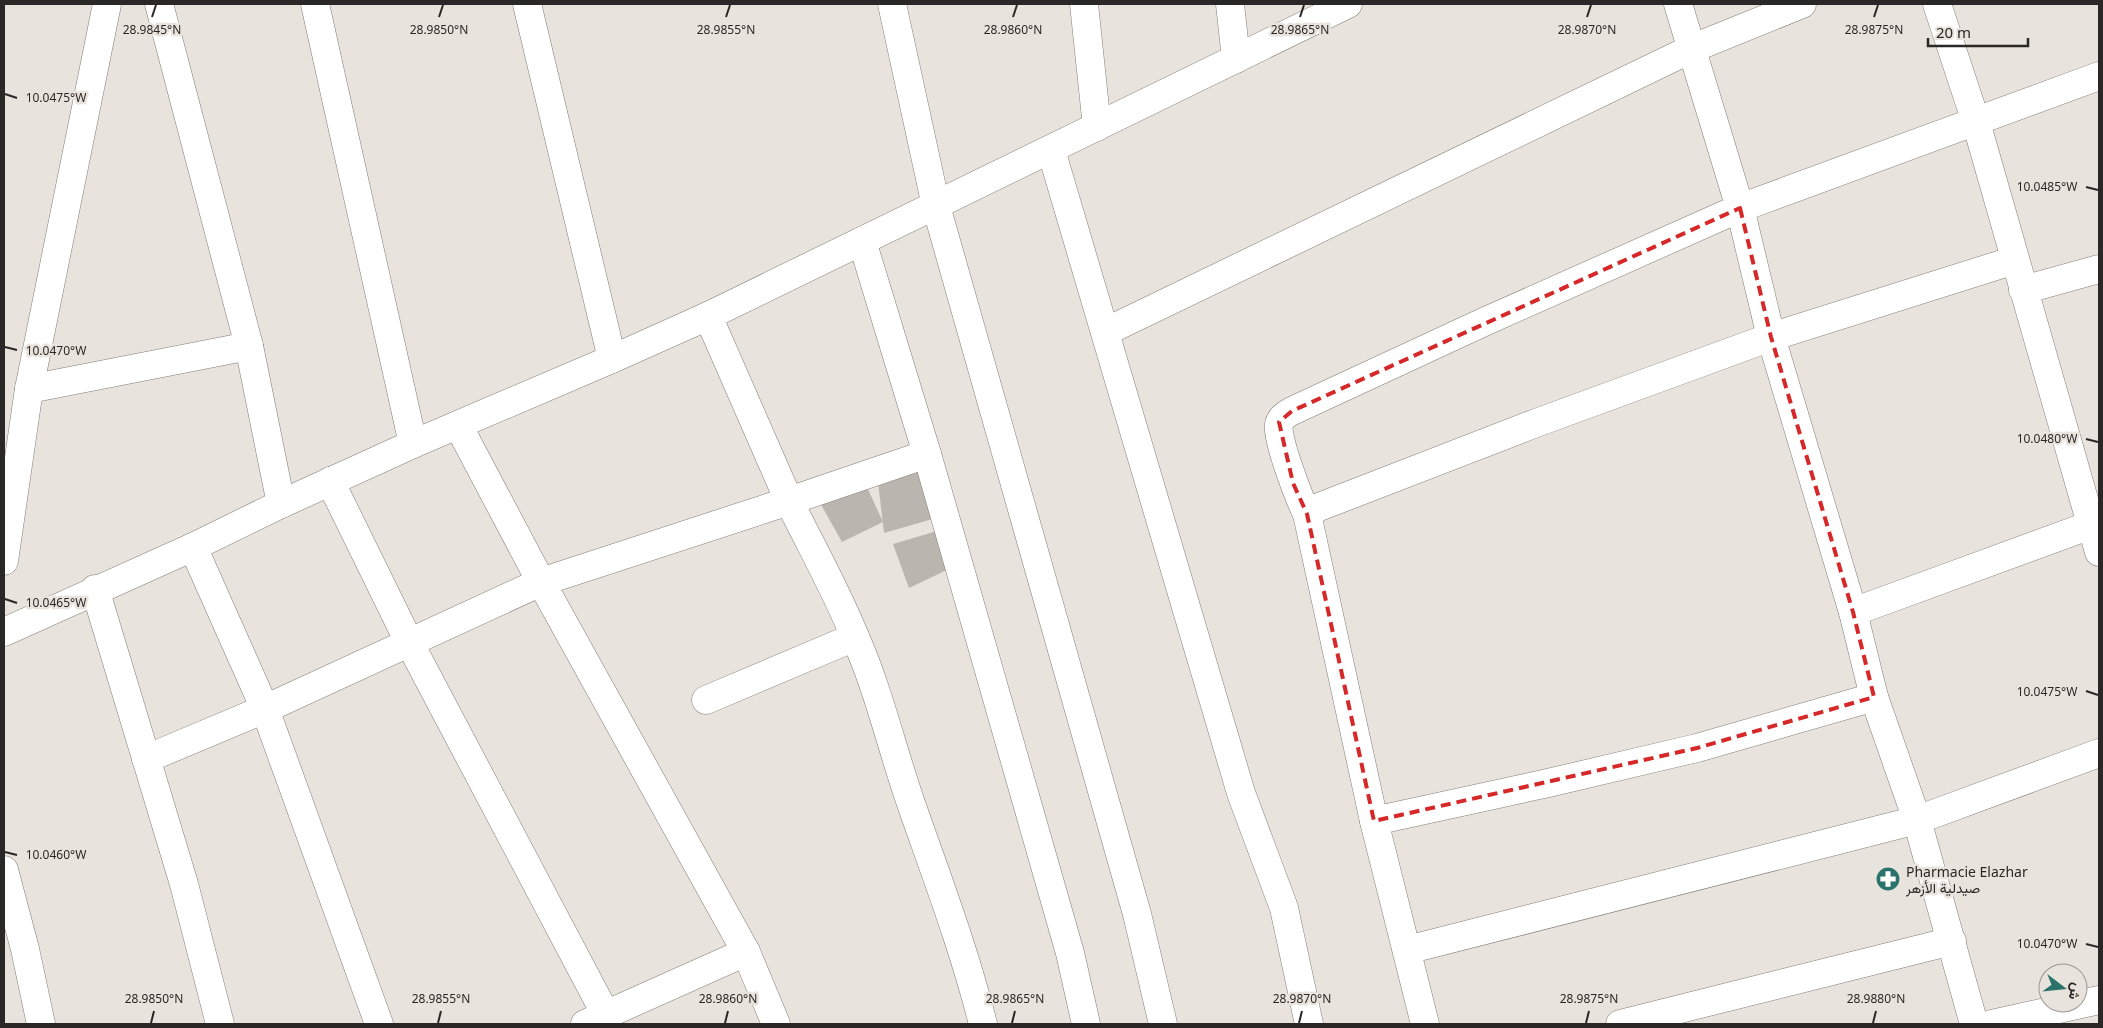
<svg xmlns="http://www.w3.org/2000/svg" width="2103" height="1028" viewBox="0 0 2103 1028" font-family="'Noto Sans',Vazirmatn,sans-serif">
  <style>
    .building { fill: #bbb5af }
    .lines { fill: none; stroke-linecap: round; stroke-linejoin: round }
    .street-casing { stroke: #837e78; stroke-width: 29 }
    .secondary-casing { stroke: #837e78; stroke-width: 29 }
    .street { stroke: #fff; stroke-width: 28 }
    .secondary { stroke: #fff; stroke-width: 28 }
    .marked { fill: none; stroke: #d62828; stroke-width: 4; stroke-dasharray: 10 6; stroke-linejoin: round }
    .ticks { fill: none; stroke: #2a2826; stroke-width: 2 }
    .labels { text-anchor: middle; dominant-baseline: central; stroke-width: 5; stroke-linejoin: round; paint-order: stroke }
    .poi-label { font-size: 14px; fill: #2a2826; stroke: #e9e3dd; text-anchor: start }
    .ticks-label { font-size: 12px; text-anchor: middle; fill: #2a2826; stroke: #e9e3dd; stroke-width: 5; stroke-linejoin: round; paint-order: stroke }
  </style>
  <rect width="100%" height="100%" fill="#e9e3dd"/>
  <!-- building -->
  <g class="building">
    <polygon points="918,468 936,518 884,533 878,482"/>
    <polygon points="866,485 883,522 842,542 819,501"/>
    <polygon points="937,531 951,568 909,588 893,544"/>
  </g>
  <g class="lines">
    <defs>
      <g id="street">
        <polyline points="159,4 249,346 281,504"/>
        <polyline points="315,4 413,444"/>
        <polyline points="527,4 612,359"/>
        <polyline points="892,4 936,206 1137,914 1163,1024"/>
        <polyline points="1084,4 1097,127"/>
        <polyline points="1230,4 1236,59"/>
        <polyline points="1678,4 1740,208 1771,337 1853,612 1874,697 1917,820 1974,1024"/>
        <polyline points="1937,4 1976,122 2099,552"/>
        <polyline points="1051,150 1241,793 1284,908 1309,1024"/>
        <polyline points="862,241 927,454 1070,953 1086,1024"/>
        <path d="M2015 260 1771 337 1536 423 1319 507 1307 514C1300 500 1275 436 1279 424 1281 417 1287 414 1292 411L1486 321 1740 208 2099 76"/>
        <polyline points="2023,290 2099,269"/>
        <polyline points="1105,332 1691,49 1802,4"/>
        <polyline points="29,389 249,346"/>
        <path d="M927 454 789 501C811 546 836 590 855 637 880 693 893 754 914 812 939 883 965 952 983 1024"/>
        <polyline points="330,481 409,642 606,1015"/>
        <polyline points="1307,514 1374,821 1425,1024"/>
        <polyline points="193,547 265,709 379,1024"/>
        <polyline points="4,561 29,389 107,4"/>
        <polyline points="95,589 184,884 220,1024"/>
        <polyline points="1853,612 2099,522"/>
        <polyline points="706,700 855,637"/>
        <polyline points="146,759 265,709 541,582 458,425"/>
        <polyline points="1374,821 1548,783 1697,748 1874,697"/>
        <polyline points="4,870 25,949 41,1024"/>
        <polyline points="1407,950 1917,820 2099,753"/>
        <polyline points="746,952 776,1024"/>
        <polyline points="585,1024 746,952 541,582 789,501 708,316"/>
        <polyline points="1620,1024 1952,941"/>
        <polyline points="1992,1024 2099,1000"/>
      </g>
      <polyline id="secondary" points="4,632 193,547 281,504 413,444 612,359 708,316 1348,4"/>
    </defs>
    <!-- street casing -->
    <use href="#street" class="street-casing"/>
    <!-- secondary casing -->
    <use href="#secondary" class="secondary-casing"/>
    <!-- street -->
    <use href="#street" class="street"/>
    <!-- secondary -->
    <use href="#secondary" class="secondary"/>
  </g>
  <!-- marked area -->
  <path class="marked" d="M1740 208 1771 337 1853 612 1874 697 1697 748 1374 821 1307 514 1293 483 1279 422 1292 411Z"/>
  <!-- ticks -->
  <path class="ticks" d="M152 17 156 5M439 17 443 5M726 17 730 5M1013 17 1017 5M1300 17 1304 5M1587 17 1591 5M1874 17 1878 5M5 94 17 98M2086 187 2098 190M5 347 17 350M2086 439 2098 442M5 599 17 603M2086 691 2098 695M5 852 17 855M2086 944 2098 947M151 1023 154 1011M438 1023 441 1011M725 1023 728 1011M1012 1023 1015 1011M1299 1023 1302 1011M1586 1023 1589 1011M1873 1023 1876 1011"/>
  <!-- icons -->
  <defs>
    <symbol id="pharmacy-disc" viewBox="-11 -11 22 22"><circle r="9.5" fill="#2b726a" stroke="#e9e3dd"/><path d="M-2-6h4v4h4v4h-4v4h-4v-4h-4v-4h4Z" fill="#fff"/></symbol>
  </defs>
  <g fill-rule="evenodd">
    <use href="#pharmacy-disc" x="1874" y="865" width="28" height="28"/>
  </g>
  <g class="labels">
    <!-- poi labels -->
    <g class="poi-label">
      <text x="1906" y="871">Pharmacie Elazhar<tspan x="1906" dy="16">صيدلية الأزهر</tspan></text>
    </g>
  </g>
  <g class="ticks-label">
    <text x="152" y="34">28.9845°N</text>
    <text x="439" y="34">28.9850°N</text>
    <text x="726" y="34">28.9855°N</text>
    <text x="1013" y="34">28.9860°N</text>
    <text x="1300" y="34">28.9865°N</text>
    <text x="1587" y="34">28.9870°N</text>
    <text x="1874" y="34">28.9875°N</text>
    <text x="56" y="102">10.0475°W</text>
    <text x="2047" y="191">10.0485°W</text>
    <text x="56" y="355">10.0470°W</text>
    <text x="2047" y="443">10.0480°W</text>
    <text x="56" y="607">10.0465°W</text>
    <text x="2047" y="696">10.0475°W</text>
    <text x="56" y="859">10.0460°W</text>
    <text x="2047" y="948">10.0470°W</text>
    <text x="154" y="1003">28.9850°N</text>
    <text x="441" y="1003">28.9855°N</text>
    <text x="728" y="1003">28.9860°N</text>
    <text x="1015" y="1003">28.9865°N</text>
    <text x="1302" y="1003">28.9870°N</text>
    <text x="1589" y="1003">28.9875°N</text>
    <text x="1876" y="1003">28.9880°N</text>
  </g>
  <!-- border -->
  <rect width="2103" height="1028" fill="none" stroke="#2a2826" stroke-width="10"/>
  <!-- north arrow -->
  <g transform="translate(2063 988) rotate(106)"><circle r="24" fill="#e9e3dd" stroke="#9d9894"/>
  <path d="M0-4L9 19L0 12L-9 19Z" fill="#2b726a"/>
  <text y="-8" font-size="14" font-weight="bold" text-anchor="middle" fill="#2a2826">ش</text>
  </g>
  <!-- scale -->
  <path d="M1928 38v8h100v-8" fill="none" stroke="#2a2826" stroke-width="2.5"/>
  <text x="1936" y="38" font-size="15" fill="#2a2826" stroke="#e9e3dd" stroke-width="4" paint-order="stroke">20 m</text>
</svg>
